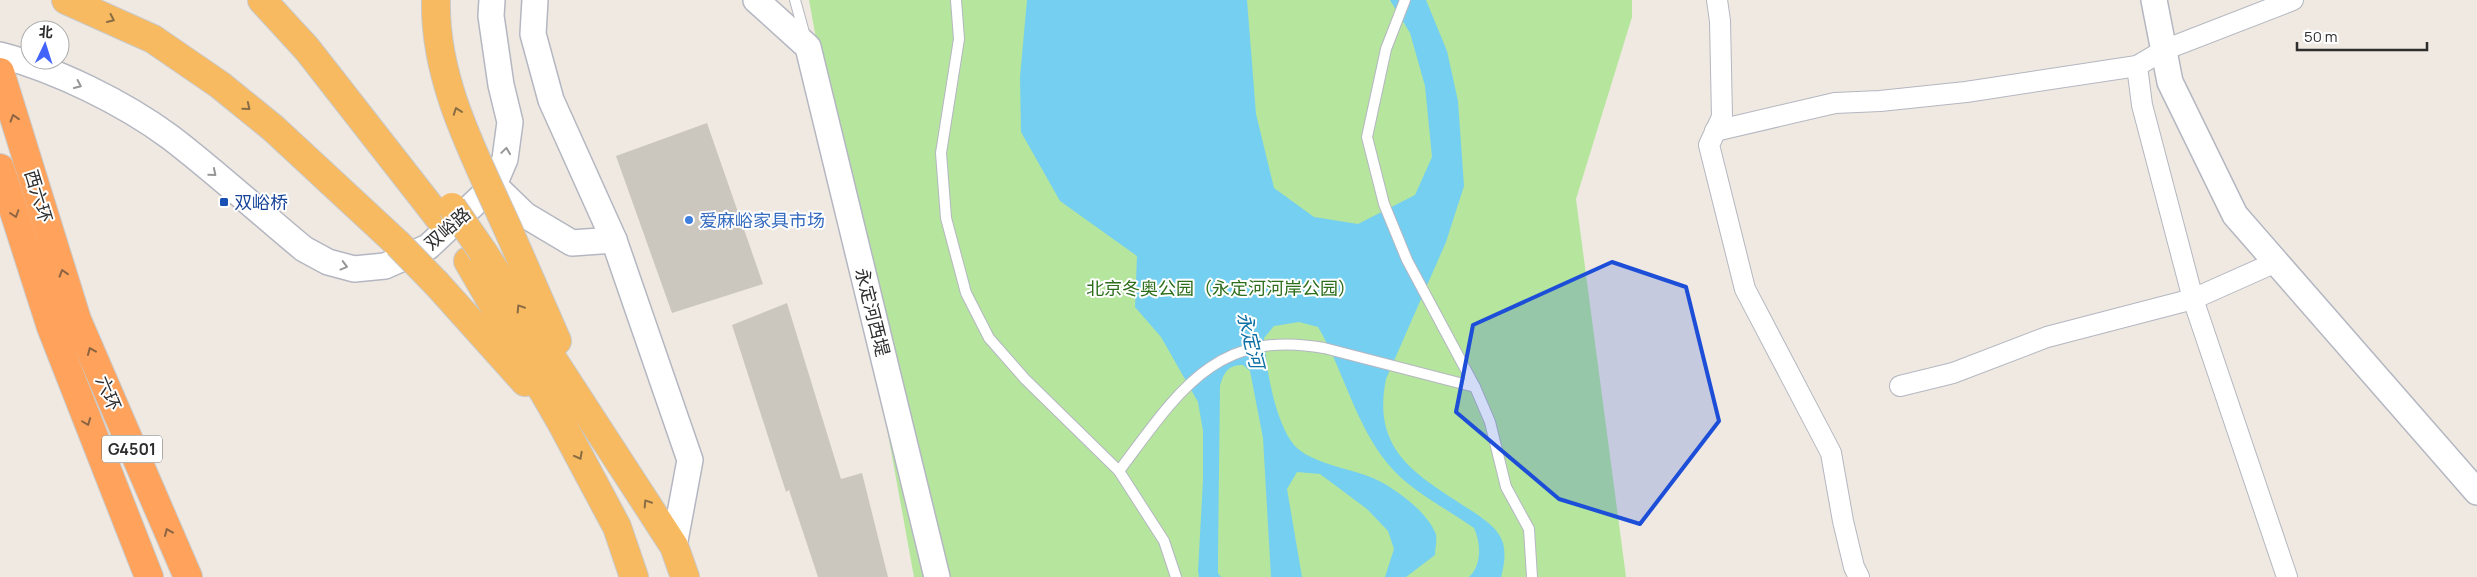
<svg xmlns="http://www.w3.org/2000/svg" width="2477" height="577" viewBox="0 0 2477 577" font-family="Manrope,'Noto Sans SC',sans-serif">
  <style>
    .green { fill: #b6e59e }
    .water { fill: #75cff0 }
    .building { fill: #cbc7bf }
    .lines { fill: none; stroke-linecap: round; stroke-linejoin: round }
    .service-casing { stroke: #b4b7c1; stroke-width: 12 }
    .minor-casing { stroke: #b4b7c1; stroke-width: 22 }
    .tertiary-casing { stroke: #b4b7c1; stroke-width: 28 }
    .trunk-casing { stroke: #c9c9c9; stroke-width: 30 }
    .motorway-casing { stroke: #c9c9c9; stroke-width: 30 }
    .service { stroke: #fff; stroke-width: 10 }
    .minor { stroke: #fff; stroke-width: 20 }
    .tertiary { stroke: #fff; stroke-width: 25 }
    .trunk { stroke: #f8ba60; stroke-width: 28 }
    .motorway { stroke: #ffa35c; stroke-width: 28 }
    .trunk-bridge-casing { stroke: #c9c9c9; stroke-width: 30; stroke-linecap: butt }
    .trunk-bridge { stroke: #f8ba60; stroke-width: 28 }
    .oneway { stroke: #896d44 }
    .oneway2 { stroke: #969696 }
    .oneway3 { stroke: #8c6343 }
    .marked { fill: #1d4ed8; fill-opacity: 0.2; stroke: #1d4ed8; stroke-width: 4; stroke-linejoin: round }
    .transit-dot { fill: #1a4fb4; stroke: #fff; stroke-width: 2 }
    .shop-dot { fill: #3f7fe0; stroke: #fff; stroke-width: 2 }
    .labels { text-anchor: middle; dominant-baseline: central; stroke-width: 4; stroke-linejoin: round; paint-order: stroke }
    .shield { fill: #fff; stroke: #6d6d6d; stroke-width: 1 }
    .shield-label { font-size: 16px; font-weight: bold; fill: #2e2e2e }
    .street-label { font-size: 18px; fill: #2e2e2e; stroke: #fff }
    .transit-label { font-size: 18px; fill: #164399; stroke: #fff; text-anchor: start }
    .shop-label { font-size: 18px; fill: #366cbe; stroke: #fff; text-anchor: start }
    .park-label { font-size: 18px; fill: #2c6e1b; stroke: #fff }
    .water-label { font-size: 19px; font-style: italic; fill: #0d6fa3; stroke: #fff }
  </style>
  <rect width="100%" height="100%" fill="#efe9e1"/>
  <!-- green -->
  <polygon class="green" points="809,0 1632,0 1632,17 1576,199 1626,577 914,577"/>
  <!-- water -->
  <path class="water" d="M1027 0H1247L1256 114 1274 188 1314 217 1358 224 1415 195 1432 157 1425 86 1410 33 1390 0H1426L1447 51 1458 101 1464 186 1446 242 1386 379C1371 453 1419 476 1472 511 1484 519 1499 529 1503 543 1506 555 1504 566 1501 577H1469C1482 565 1481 543 1474 528 1446 508 1410 491 1388 464 1355 424 1344 371 1318 327L1299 322 1274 326 1264 338C1266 367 1274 416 1291 441 1305 463 1350 468 1373 478 1395 488 1425 510 1435 532 1438 538 1435 548 1435 555L1406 577H1385L1394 549 1388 531 1367 509 1320 474 1297 472 1287 489 1302 577H1271L1263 438 1250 371 1243 365C1228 365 1224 372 1220 386L1218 556V573L1221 577H1199L1198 571 1203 480V431L1198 402 1161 337 1135 307 1137 256 1060 201 1021 132 1020 77Z"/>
  <!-- building -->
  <g class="building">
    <polygon points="707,123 763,284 672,313 616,156"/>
    <polygon points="787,303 841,479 862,473 888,577 818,577 789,490 786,492 732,325"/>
  </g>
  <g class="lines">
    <defs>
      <g id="service">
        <polyline points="795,0 805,36"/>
        <polyline points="956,0 959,39 941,153 946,218 966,293 989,338 1025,379 1119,471 1164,541 1176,577"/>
        <polyline points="1405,0 1386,49 1367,137 1384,204 1407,260 1475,387 1490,422 1506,487 1529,529 1532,577"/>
        <path d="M1119 471C1177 394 1215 328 1324 348L1475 387"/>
      </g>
      <g id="minor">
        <polyline points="1717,0 1720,21 1722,117 1709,145 1745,289 1831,453 1843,521 1854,567 1859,577"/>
        <polyline points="2137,66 2142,105 2193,299 2287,577"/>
        <polyline points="1715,131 1835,103 1880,101 1966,92 2137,66 2164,50 2293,0"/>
        <polyline points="1900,386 1953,373 2047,337 2193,299 2276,262"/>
      </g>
      <g id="tertiary">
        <polyline points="535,0 533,34 551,100 614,240 690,460 674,546"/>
        <polyline points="756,0 808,47 937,577"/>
        <polyline points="2154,0 2170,82 2235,215 2477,492"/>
        <path d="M0 55C55 69 124 103 170 137 216 172 259 212 304 249L328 262 354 269 385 266 428 247 494 185 505 159 510 122 501 85 491 16 492 0"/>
        <polyline points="494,185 525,215 572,243 614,240"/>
      </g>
      <g id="trunk">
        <polyline points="66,0 153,39 220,85 273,128 398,244"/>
        <polyline points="262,0 307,49 439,218"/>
        <polyline points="511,236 557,341"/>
        <polyline points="483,252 674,546 685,577"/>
        <polyline points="468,261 561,422 617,527 634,577"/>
        <polyline points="437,284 525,382"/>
      </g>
      <g id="motorway">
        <polyline points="0,72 77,320 188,577"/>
        <polyline points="0,168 51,327 149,577"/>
      </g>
    </defs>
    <!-- service casing -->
    <use href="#service" class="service-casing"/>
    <!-- minor casing -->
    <use href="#minor" class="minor-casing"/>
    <!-- tertiary casing -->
    <use href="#tertiary" class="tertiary-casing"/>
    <!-- trunk casing -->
    <use href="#trunk" class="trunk-casing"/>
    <!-- motorway casing -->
    <use href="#motorway" class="motorway-casing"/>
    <!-- service -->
    <use href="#service" class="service"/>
    <!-- minor -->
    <use href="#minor" class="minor"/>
    <!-- tertiary -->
    <use href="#tertiary" class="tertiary"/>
    <!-- trunk -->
    <use href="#trunk" class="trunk"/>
    <!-- motorway -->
    <use href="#motorway" class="motorway"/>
    <defs>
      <g id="trunk-bridge">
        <path d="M436 0C434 84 478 161 511 236"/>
        <polyline points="452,207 483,252"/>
        <polyline points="398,244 437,284"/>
      </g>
    </defs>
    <!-- trunk-bridge casing -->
    <use href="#trunk-bridge" class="trunk-bridge-casing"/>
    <!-- trunk-bridge -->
    <use href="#trunk-bridge" class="trunk-bridge"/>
  </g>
  <!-- one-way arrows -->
  <defs><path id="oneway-chevron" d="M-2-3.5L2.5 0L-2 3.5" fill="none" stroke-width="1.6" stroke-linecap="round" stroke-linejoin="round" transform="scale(1.25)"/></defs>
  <g class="oneway">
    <use href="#oneway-chevron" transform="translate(111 19) rotate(25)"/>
    <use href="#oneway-chevron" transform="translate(247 107) rotate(39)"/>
    <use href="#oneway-chevron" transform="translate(457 111) rotate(-110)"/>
    <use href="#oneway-chevron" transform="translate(520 308) rotate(-123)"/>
    <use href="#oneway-chevron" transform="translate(579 456) rotate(62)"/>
    <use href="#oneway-chevron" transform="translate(647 503) rotate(-123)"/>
  </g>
  <g class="oneway2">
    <use href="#oneway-chevron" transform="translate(78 85) rotate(25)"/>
    <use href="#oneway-chevron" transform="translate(506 151) rotate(-82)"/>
    <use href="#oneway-chevron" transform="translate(213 173) rotate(40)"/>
    <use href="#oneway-chevron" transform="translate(344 266) rotate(15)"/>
  </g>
  <g class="oneway3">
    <use href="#oneway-chevron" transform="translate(14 118) rotate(-107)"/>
    <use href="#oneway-chevron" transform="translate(15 214) rotate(72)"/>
    <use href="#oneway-chevron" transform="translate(63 273) rotate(-107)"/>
    <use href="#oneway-chevron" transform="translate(91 351) rotate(-113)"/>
    <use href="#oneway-chevron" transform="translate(87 422) rotate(69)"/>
    <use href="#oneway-chevron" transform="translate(168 532) rotate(-113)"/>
  </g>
  <!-- marked area -->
  <path class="marked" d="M1612 262 1686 287 1719 421 1640 524 1559 499 1456 412 1473 325Z"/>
  <!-- markers -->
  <rect class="transit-dot" x="219" y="197" width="10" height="10" rx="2.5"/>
  <circle class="shop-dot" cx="689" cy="220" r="5"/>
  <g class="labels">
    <!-- shield labels -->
    <rect class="shield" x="102" y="435.5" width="60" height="27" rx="4"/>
    <g class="shield-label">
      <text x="132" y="449">G4501</text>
    </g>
    <!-- street labels -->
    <g class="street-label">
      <text transform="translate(39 196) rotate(73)">西六环</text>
      <text transform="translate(447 228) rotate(-41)">双峪路</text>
      <text transform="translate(873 312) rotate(76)">永定河西堤</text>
      <text transform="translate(109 393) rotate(67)">六环</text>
    </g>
    <!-- transit labels -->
    <g class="transit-label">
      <text x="234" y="202">双峪桥</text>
    </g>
    <!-- shop labels -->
    <g class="shop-label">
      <text x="699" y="220">爱麻峪家具市场</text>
    </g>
    <!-- park labels -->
    <g class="park-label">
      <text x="1221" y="288">北京冬奥公园（永定河河岸公园）</text>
    </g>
    <!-- water labels -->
    <g class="water-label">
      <text transform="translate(1251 340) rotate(76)">永定河</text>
    </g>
  </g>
  <!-- north arrow -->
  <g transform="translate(45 45) rotate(4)"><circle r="24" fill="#ffffff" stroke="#ababab"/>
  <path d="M0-4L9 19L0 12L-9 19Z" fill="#4264fb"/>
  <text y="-8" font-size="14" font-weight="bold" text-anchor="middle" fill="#2e2e2e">北</text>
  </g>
  <!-- scale -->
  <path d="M2297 42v8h130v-8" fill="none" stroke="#2e2e2e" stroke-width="2.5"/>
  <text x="2304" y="42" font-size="15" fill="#2e2e2e" stroke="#ffffff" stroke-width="4" paint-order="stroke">50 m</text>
</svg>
